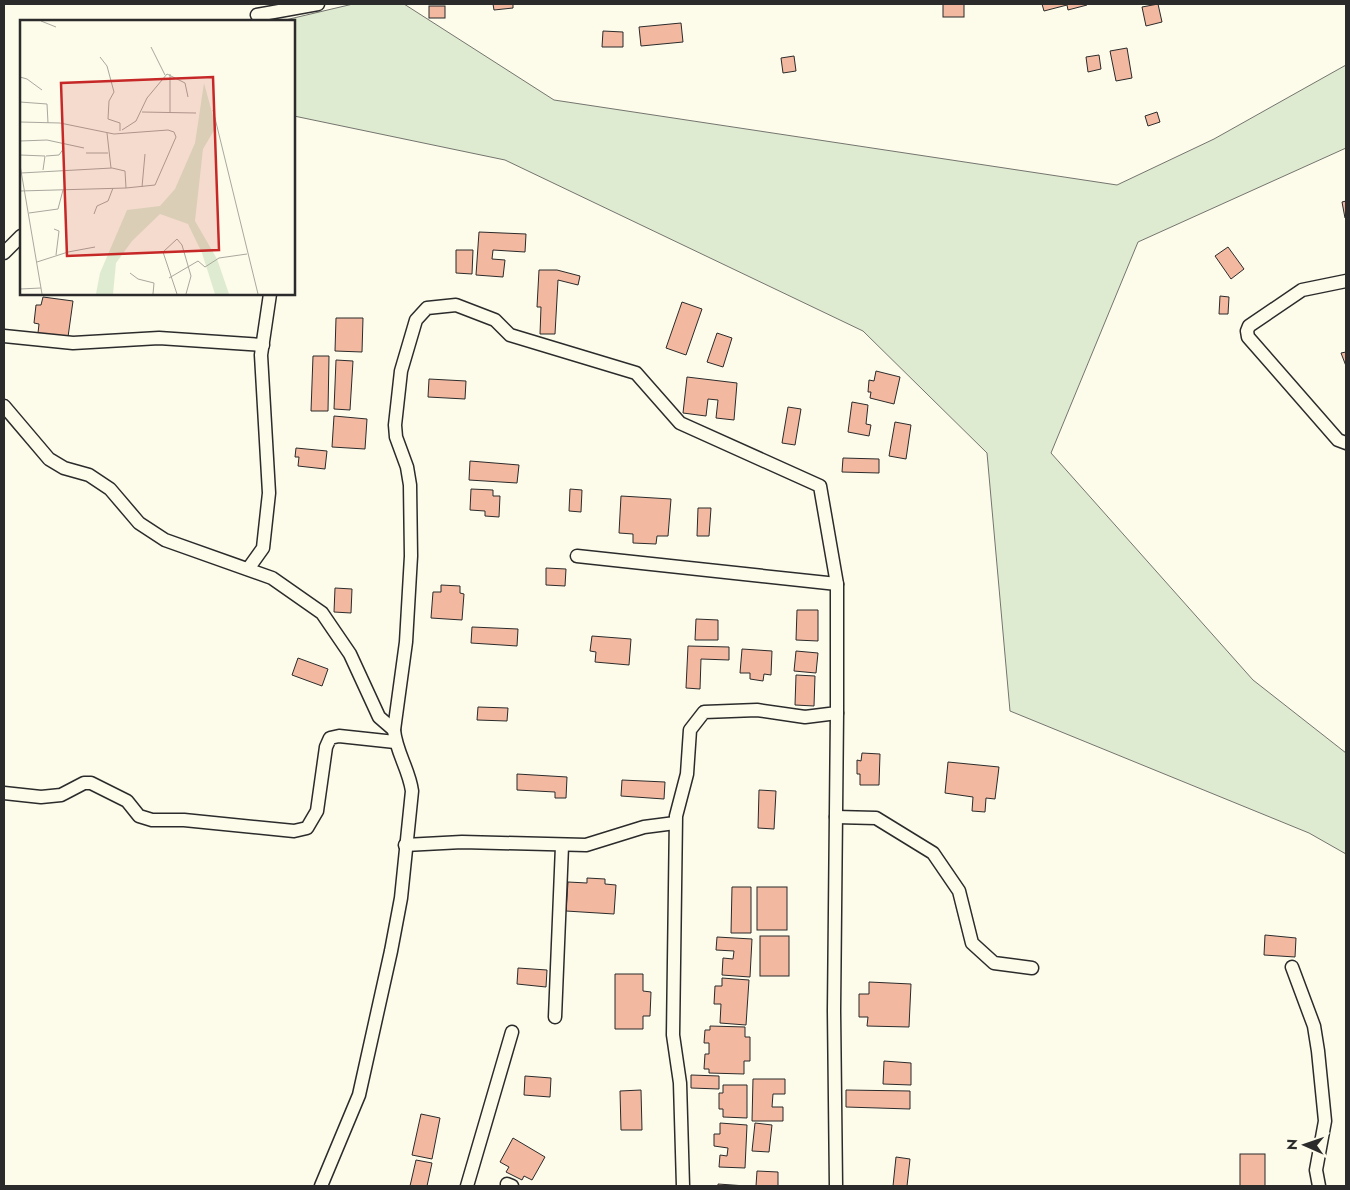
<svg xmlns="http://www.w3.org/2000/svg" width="1350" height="1190" viewBox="0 0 1350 1190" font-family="Jost,sans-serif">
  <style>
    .green { fill: #deebd1; stroke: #74746e }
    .building { fill: #f2b8a0; stroke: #2b2b2b }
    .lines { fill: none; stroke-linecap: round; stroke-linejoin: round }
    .street-casing { stroke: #2b2b2b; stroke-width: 15 }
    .street { stroke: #fdfbea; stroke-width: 12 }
    .inset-road { fill: none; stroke: #a9a89e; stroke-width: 1 }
    .view { fill: #c62828; fill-opacity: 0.15; stroke: #c62828; stroke-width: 2.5 }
    .inset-edge { fill: none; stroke: #2b2b2b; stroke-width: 2.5 }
  </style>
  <rect width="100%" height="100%" fill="#fdfbea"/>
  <!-- green -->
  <polygon class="green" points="353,4 404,4 554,100 1117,185 1214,139 1346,65 1346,148 1138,242 1051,453 1253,680 1346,753 1346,854 1309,833 1010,711 987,453 863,331 505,160 294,116 294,21 281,21"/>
  <!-- building -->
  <g class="building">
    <polygon points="493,4 513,4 513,8 494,10"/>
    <rect x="943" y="4" width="21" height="13"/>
    <polygon points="1042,4 1086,4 1087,5 1068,10 1067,5 1044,11"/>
    <polygon points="1158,4 1162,22 1146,26 1142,7"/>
    <rect x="429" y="6" width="16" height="12"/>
    <polygon points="681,23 683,42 641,46 639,27"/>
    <polygon points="603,31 623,32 623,47 602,47"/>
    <polygon points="1127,48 1132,78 1116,81 1110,51"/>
    <polygon points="1099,55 1101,69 1088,72 1086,57"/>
    <polygon points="794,56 796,71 783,73 781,58"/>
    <polygon points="1157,112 1160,122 1148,126 1145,116"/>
    <polygon points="1346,201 1346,218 1345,218 1342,202"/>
    <polygon points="479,232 526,234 525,252 493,250 492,259 505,260 503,277 476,275"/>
    <polygon points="1228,247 1244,269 1231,279 1215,256"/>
    <polygon points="456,250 473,250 472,274 456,273"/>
    <polygon points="539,270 557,270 580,276 578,285 558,280 555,334 540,334 541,307 537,307"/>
    <polygon points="1220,296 1229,297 1228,314 1219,314"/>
    <polygon points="43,297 73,301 68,337 38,333 39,324 34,323 36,305 41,305"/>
    <polygon points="682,302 702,309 686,355 666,348"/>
    <polygon points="336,318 363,318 362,352 335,351"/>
    <polygon points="717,333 732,338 723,367 707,362"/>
    <polygon points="1346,352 1346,366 1341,353"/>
    <polygon points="313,356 329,356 328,411 311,411"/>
    <polygon points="336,360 353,361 350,410 334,409"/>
    <polygon points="876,371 900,377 894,404 870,398 871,392 868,392 869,380 874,381"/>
    <polygon points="687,377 737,383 734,420 716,418 718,400 708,399 706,416 683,413"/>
    <polygon points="429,379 466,381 465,399 428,397"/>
    <polygon points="852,402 868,405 866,424 871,425 869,436 848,432"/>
    <polygon points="788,407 801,409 795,445 782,443"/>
    <polygon points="334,416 367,419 365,449 332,447"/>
    <polygon points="895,422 911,425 906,459 889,456"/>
    <polygon points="296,448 327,451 325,469 298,466 299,457 295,457"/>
    <polygon points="843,458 879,459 879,473 842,472"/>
    <polygon points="470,461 519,465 517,483 469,480"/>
    <polygon points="471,489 493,490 493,496 500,496 499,517 485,516 485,511 470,510"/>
    <polygon points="570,489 582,490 581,512 569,511"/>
    <polygon points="621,496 671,499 668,536 657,536 656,544 633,543 633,534 619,533"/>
    <polygon points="698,508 711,508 709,536 697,536"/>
    <polygon points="546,568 566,569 565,586 546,585"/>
    <polygon points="441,585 460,586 460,593 464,594 462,620 431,618 433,592 441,592"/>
    <polygon points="335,588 352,589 351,613 334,612"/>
    <polygon points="797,610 818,610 818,641 796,640"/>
    <polygon points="696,619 718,620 718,640 695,640"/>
    <polygon points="472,627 518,629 517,646 471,643"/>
    <polygon points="592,636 631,639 629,665 595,662 596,652 590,651"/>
    <polygon points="688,646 729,647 729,660 701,659 700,689 686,688"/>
    <polygon points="742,649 772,651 771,675 764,674 763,681 750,679 750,673 740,673"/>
    <polygon points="796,651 818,653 816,673 794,671"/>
    <polygon points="298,658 328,669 322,686 292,675"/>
    <polygon points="796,675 815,676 814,706 795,705"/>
    <polygon points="478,707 508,708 507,721 477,720"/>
    <polygon points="862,753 880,754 879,785 860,785 860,774 857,774 857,760 861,761"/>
    <polygon points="948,762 999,767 995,799 986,798 985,812 972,811 973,797 945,793"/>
    <polygon points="517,774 567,777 566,798 555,798 555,792 517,790"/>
    <polygon points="622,780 665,782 664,799 621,796"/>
    <polygon points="759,790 776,791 774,829 758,828"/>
    <polygon points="587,878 605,879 605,884 616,885 614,914 566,911 568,882 587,883"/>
    <polygon points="732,887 751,887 751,933 731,933"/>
    <rect x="757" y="887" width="30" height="43"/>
    <polygon points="1265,935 1296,938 1295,957 1264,955"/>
    <rect x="760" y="936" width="29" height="40"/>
    <polygon points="717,937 752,939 750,977 722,975 723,958 733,959 734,951 716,950"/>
    <polygon points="518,968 547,970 546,987 517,984"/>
    <polygon points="615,974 643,974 643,991 651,992 650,1016 643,1016 643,1029 615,1029"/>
    <polygon points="722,978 749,980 746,1025 720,1023 721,1004 714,1004 715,986 722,986"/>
    <polygon points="869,982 911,984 909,1027 867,1026 868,1017 859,1017 859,994 869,994"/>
    <polygon points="710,1026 745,1027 745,1037 750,1037 750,1061 744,1061 744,1074 709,1073 709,1069 704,1069 705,1054 709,1054 709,1043 704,1043 705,1030 710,1030"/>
    <polygon points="884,1061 911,1063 911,1085 883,1084"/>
    <polygon points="691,1075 719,1076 719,1089 691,1088"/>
    <polygon points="525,1076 551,1078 550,1097 524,1095"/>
    <polygon points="753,1079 785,1079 785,1094 773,1094 772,1107 783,1107 783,1121 752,1121"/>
    <polygon points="723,1085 747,1085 747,1118 723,1117 723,1109 719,1109 719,1093 723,1093"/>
    <polygon points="641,1090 642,1130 621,1130 620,1091"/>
    <polygon points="846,1090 910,1091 910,1109 846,1107"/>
    <polygon points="421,1114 440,1118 432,1159 412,1155"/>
    <polygon points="720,1123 747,1125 745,1168 719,1167 720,1155 727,1156 728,1148 714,1146 714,1134 720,1134"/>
    <polygon points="755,1123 772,1125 769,1152 752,1151"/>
    <polygon points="513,1138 545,1157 532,1180 524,1176 522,1180 506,1172 509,1167 500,1162"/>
    <rect x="1240" y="1154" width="25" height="32"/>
    <polygon points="896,1157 910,1159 907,1186 893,1186"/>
    <polygon points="416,1160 432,1163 427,1186 410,1186"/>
    <polygon points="757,1171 778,1172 778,1186 756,1186"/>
    <polygon points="718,1184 746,1186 718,1186"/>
  </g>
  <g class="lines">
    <defs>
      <g id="street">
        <polyline points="257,15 318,4"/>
        <polyline points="4,253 21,236"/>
        <polyline points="1346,281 1302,290 1249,326 1247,331 1248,337 1338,440 1346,443"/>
        <polyline points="4,336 73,343 159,338 263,345"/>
        <polyline points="4,406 49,459 64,468 89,475 110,489 139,523 165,540 272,578 322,613 350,654 379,717 394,730"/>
        <polyline points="577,556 837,584"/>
        <polyline points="248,569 263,548 269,493 261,355 270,294"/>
        <polyline points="4,793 41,797 61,795 84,783 91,783 127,801 139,816 152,820 184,820 294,831 307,828 317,811 326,747 330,738 339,736 395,742"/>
        <polyline points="836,817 876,818 933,853 959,891 972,943 994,963 1032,968"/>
        <polyline points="405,845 462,842 586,845 644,827 675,823"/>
        <polyline points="1292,967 1314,1026 1318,1051 1325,1121 1316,1170 1319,1186"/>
        <polyline points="555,1017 562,846"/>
        <polyline points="507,1184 512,1186"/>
        <path d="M321 1186 359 1095 391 951 401 898 412 791C409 769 396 752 394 730L406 642 411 556 410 485 407 467 396 437 395 425 401 371 416 320 427 308 456 305 495 320 510 335 636 373 680 423 820 486 837 584V713L805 717 757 710 704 712 690 730 687 774 676 816 673 1035 680 1083 683 1186"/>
        <polyline points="467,1186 512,1032"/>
        <polyline points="836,1186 834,1011 837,713"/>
      </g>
    </defs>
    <!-- street casing -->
    <use href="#street" class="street-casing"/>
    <!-- street -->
    <use href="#street" class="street"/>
  </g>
  <!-- overview -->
  <g transform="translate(20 20)">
    <rect width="275" height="275" fill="#fdfbea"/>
    <path d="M184 63 196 107 183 129 175 201 197 239 209 274H195L182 233 168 204 140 194 112 221 96 243 93 274H76L80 253 107 190 140 186 155 169 175 123Z" fill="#deebd1"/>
    <path class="inset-road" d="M21 1 36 7M131 27 145 55M80 37 87 46 94 72 89 81 88 99 100 103V111M150 54V93M0 57 7 59 22 70M0 82 27 84 28 103M193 90 238 274M122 92 176 93M0 102 40 103 94 114 148 110 154 112 156 117 135 165 106 168 105 151 92 148 1 153M102 110 116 101 127 78 147 54 165 63 168 77M87 113 91 148M0 121 27 120 64 128M66 133H88M0 135 25 136 23 150M26 136 39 135 44 128M0 145 22 274M122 167 125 134M0 171 106 168M9 193 38 189 43 170M74 194 77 186 88 181 93 168M34 209 39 211 36 235M17 242 48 232 75 227M110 253 118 259 134 263 133 274M149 258 178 241 185 247 199 238 227 234M0 269 21 268M157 274 143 232 157 219 162 225 171 256 166 274"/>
    <path class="view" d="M193 57 199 230 47 236 41 63Z"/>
    <rect width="275" height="275" class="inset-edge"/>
  </g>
  <!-- border -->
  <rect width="1350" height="1190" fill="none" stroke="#2b2b2b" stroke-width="10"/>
  <!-- north arrow -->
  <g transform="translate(1305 1145) rotate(272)" stroke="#fdfbea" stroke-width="4" paint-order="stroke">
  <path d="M0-4L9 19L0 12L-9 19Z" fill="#2b2b2b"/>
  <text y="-8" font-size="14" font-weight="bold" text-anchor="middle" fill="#2b2b2b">N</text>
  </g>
</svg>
